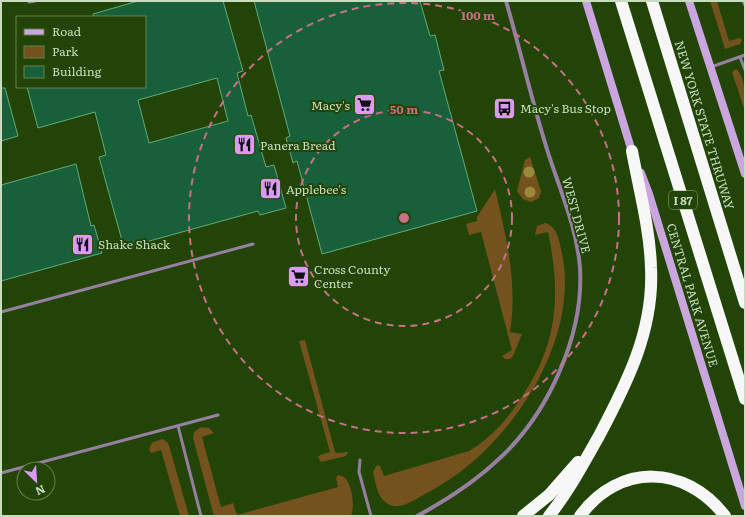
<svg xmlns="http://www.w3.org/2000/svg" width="746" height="517" viewBox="0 0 746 517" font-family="Literata,serif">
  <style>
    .green { fill: #73521d }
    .building { fill: #186039; stroke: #65a87d; fill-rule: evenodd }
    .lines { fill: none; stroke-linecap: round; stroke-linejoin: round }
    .lane { stroke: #977fa2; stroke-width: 3 }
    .street { stroke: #977fa2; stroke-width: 4 }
    .secondary { stroke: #cba5dd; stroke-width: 8 }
    .highway { stroke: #f7f7f7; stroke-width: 12 }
    .tree { fill: #9a883b }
    .ring { fill: none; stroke: #c57188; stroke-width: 2; stroke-dasharray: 7 5 }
    .labels { text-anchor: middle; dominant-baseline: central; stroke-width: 4; stroke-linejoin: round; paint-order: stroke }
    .shield { fill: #224407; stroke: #96af87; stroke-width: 1 }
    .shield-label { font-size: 11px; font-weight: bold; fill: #c8ddbe }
    .poi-label { font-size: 12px; fill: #c8ddbe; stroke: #224407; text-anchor: start }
    .street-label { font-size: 12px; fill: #c8ddbe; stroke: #224407 }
    .centre { fill: #c57188; stroke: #224407; stroke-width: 2 }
    .ring-label { font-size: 12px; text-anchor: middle; font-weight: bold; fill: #c57188; stroke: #224407; stroke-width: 4; stroke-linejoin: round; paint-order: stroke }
  </style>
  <rect width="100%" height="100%" fill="#224407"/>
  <!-- green -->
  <g class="green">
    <polygon points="710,1 717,1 729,41 740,38 742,40 740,44 725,49"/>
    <path d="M736 69C746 76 745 100 745 111L732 72Z"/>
    <polygon points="530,157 541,191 539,198 531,202 523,199 517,191 525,160"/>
    <path d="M495 189C506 235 518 284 510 332L522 334 513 356 510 359H505L502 356 512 350 481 232 469 235 466 224 477 221V217Z"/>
    <path d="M545 223C558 227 559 241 562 253 581 344 506 453 427 493 417 498 402 510 390 505 377 499 376 484 373 472L377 465 380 466 384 476 469 451C489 439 504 423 517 404 557 348 562 299 548 232L535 235 537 226Z"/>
    <polygon points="305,340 335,452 337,453 348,452 346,456 321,462 318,457 320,455 330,452 299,341"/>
    <path d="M201 427 209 428 214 433 202 437 221 507 233 503 237 515 338 487 336 478 338 475C341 476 344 476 346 479 352 486 355 508 351 516H214L193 438 194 432Z"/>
    <path d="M163 439 168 443 170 449 189 516H180L161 450 151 453C148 449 150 445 153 442Z"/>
  </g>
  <!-- building -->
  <g class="building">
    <path d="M138 1H223L243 71 237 73 248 116 251 115 266 167 274 165 286 208 260 215 258 211 124 248 99 157 106 155 95 112 38 128 27 87H145V17H93V14ZM217 78 228 121 149 143 138 100Z"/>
    <polygon points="254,1 420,1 430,36 435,35 444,70 439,71 477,211 322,254 297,161 293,163 286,138 290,136"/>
    <polygon points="1,88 5,88 18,136 1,141"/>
    <polygon points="76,164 91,226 94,225 102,253 1,281 1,185"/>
  </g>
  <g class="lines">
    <!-- lane -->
    <g class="lane">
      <polyline points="743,1 745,5"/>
      <polyline points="29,2 35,1"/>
      <polyline points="740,57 745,70"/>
      <polyline points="711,67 745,55"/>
      <polyline points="1,312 253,244"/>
      <polyline points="178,426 201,516"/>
      <polyline points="360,460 359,472 371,516"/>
      <polyline points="1,473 218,415"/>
    </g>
    <!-- street -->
    <path class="street" d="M417 516C447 500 476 481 501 457 549 412 584 334 580 268 577 226 558 186 546 146 531 98 520 49 506 1"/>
    <!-- secondary -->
    <g class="secondary">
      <polyline points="586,1 633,155"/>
      <polyline points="689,1 745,174"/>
      <polyline points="641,173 649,194 745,506"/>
    </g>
    <!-- highway -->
    <g class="highway">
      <polyline points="621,1 745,399"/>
      <polyline points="652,1 745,303"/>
      <polyline points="523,516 549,495 578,462"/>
      <path d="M549 516C569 491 583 464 599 436 627 383 654 330 651 268 650 229 639 189 632 151"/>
      <path d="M580 516C619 463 685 464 725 516"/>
    </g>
  </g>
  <!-- trees -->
  <g class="tree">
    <circle cx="529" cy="172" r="5.5"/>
    <circle cx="530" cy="192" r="5.5"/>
  </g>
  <!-- distance rings -->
  <g class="ring">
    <circle cx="404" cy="218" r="108"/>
    <circle cx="404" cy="218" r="215"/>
  </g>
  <!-- icons -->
  <defs>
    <symbol id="supermarket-square" viewBox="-11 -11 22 22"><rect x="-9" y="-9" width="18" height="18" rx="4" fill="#da9af6" stroke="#224407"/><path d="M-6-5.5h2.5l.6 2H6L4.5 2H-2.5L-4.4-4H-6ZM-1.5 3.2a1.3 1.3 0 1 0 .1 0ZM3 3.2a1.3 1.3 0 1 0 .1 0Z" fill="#111"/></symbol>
    <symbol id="bus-square" viewBox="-11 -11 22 22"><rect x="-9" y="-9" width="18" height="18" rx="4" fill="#da9af6" stroke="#224407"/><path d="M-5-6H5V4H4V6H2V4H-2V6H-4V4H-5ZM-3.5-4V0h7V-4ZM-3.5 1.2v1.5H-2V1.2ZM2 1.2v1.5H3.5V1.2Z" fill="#111"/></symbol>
    <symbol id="restaurant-square" viewBox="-11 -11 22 22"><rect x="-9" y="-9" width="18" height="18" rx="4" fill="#da9af6" stroke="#224407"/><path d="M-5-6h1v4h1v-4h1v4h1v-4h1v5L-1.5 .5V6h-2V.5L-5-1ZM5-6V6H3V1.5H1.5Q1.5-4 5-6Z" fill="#111"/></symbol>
  </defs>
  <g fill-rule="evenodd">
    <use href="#supermarket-square" x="352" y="92" width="25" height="25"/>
    <use href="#bus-square" x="492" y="96" width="25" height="25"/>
    <use href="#restaurant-square" x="232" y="132" width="25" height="25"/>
    <use href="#restaurant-square" x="258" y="176" width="25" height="25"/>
    <use href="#restaurant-square" x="70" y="232" width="25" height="25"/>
    <use href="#supermarket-square" x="286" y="264" width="25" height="25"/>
  </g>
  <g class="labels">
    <!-- shield labels -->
    <rect class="shield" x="669" y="191" width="28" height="18" rx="3"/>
    <g class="shield-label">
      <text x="683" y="200">I 87</text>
    </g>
    <!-- poi labels -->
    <g class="poi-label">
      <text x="350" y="105" text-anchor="end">Macy's</text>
      <text x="520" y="108">Macy's Bus Stop</text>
      <text x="260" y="145">Panera Bread</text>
      <text x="286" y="189">Applebee's</text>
      <text x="98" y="244">Shake Shack</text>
      <text x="314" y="269">Cross County<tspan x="314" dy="14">Center</tspan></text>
    </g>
    <!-- street labels -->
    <g class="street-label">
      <text transform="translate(705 125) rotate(73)">NEW YORK STATE THRUWAY</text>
      <text transform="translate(577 215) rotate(75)">WEST DRIVE</text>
      <text transform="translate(693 295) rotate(73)">CENTRAL PARK AVENUE</text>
    </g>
  </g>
  <circle cx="404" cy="218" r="6" class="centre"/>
  <g class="ring-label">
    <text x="478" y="20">100 m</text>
    <text x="404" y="114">50 m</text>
  </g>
  <!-- border -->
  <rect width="746" height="517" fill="none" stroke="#c8ddbe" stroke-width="4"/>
  <!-- legend -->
  <rect x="16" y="16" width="130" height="72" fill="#224407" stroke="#648150"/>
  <rect x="24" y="29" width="20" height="6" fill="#cba5dd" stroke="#648150"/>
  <text x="52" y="36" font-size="12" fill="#c8ddbe">Road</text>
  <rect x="24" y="46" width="20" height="12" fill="#73521d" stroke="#648150"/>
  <text x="52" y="56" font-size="12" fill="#c8ddbe">Park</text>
  <rect x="24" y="66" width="20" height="12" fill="#186039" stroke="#648150"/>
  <text x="52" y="76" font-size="12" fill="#c8ddbe">Building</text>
  <!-- north arrow -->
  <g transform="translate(36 481) rotate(155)"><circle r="19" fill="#224407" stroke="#648150"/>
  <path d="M0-3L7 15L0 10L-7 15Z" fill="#da9af6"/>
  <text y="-6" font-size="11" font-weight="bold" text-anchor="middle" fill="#c8ddbe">N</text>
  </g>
</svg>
